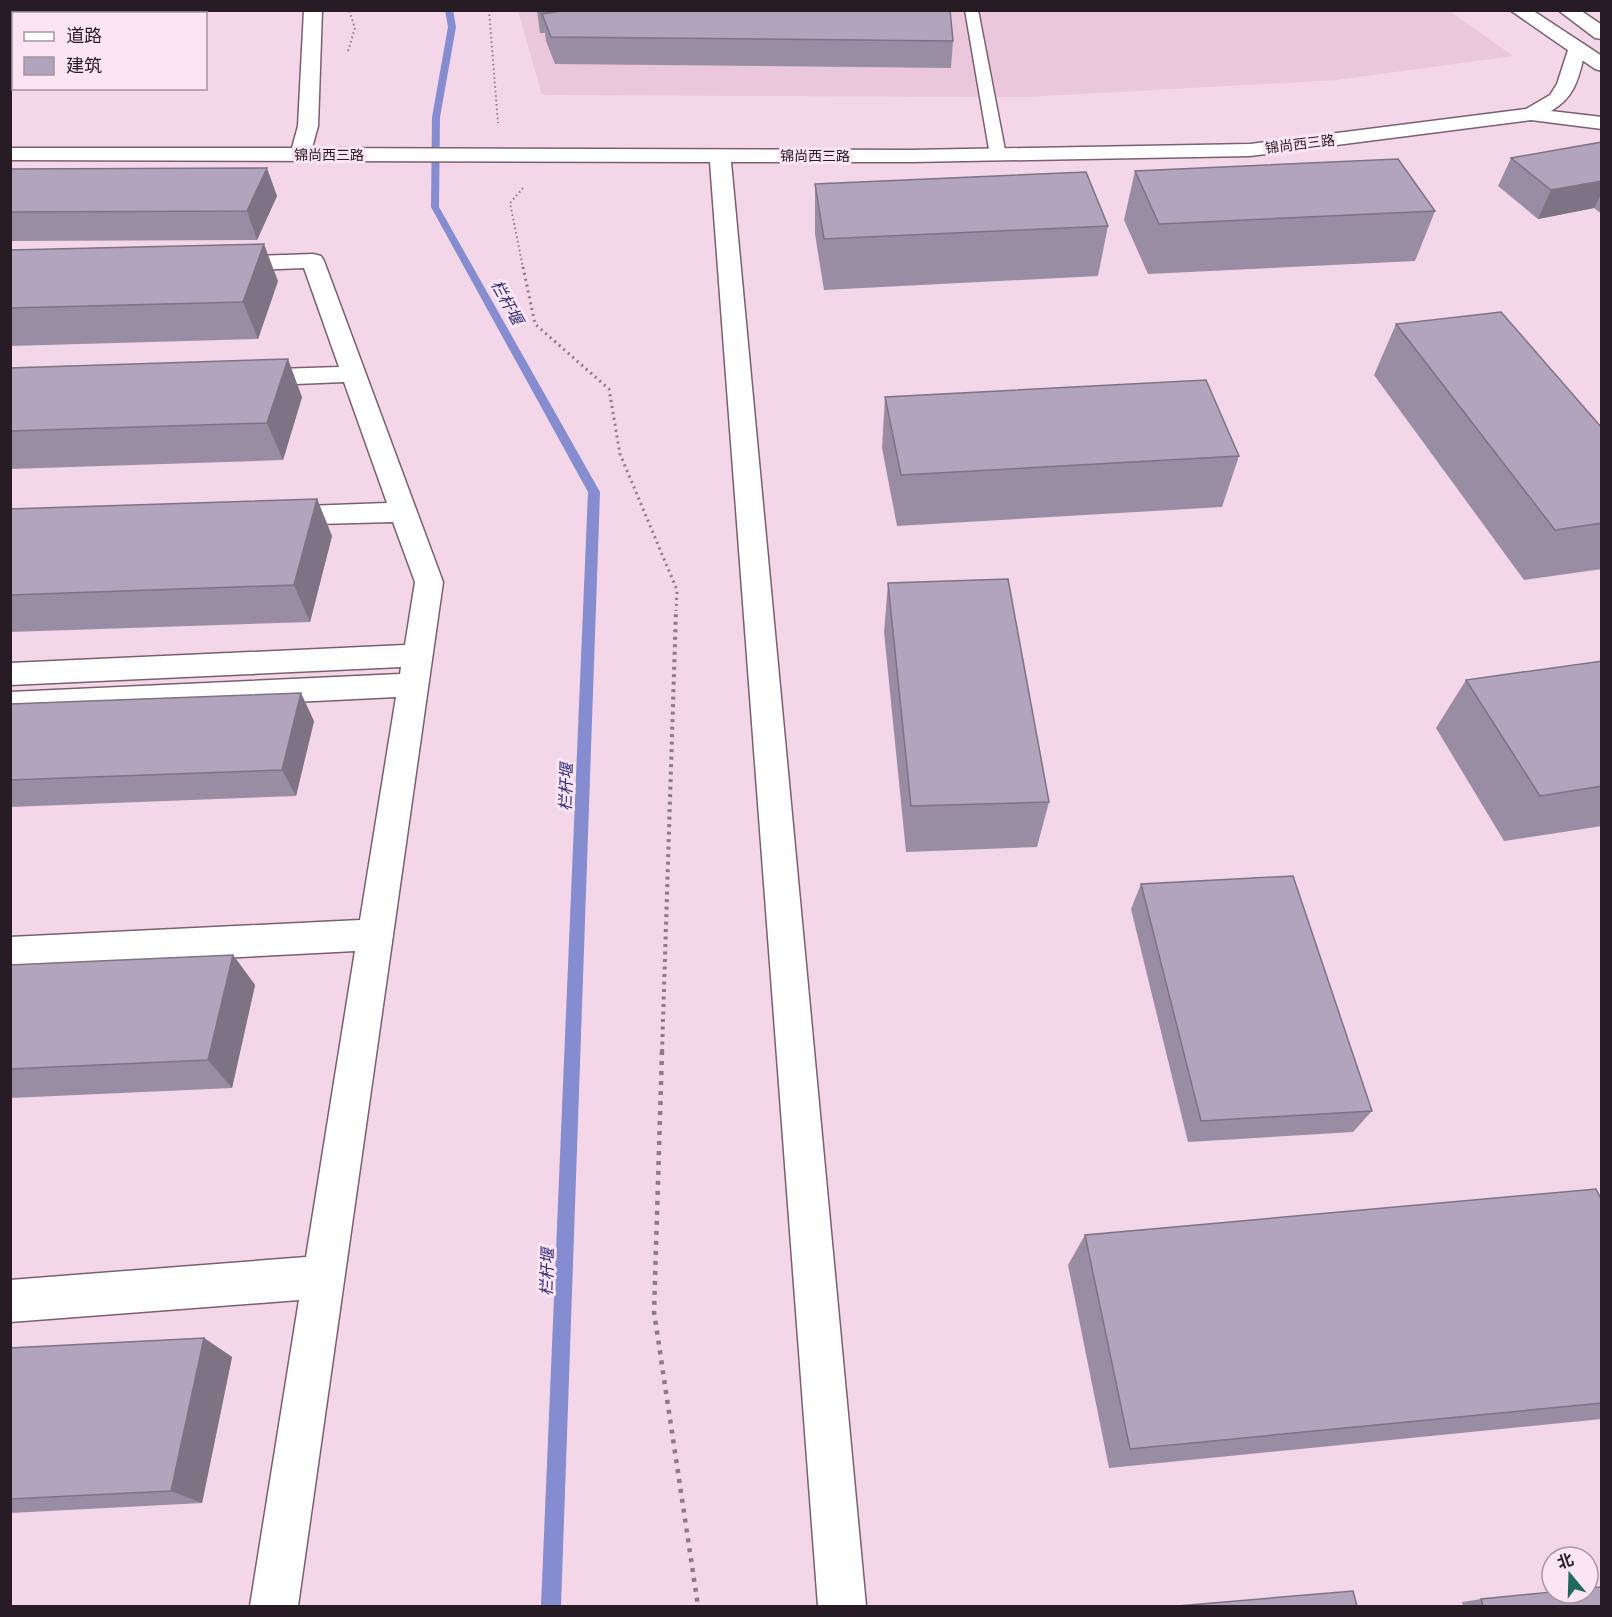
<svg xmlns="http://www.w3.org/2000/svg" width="1612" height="1617" viewBox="0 0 1612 1617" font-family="'Public Sans','Noto Sans SC',sans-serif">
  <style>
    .built { fill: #eac7db }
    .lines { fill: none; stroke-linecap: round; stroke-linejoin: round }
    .stream { fill: #858cd0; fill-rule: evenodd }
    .lane-casing { stroke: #7a606f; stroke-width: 3 }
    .street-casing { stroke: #7a606f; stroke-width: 3 }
    .secondary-casing { stroke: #7a606f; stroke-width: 3 }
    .highway-casing { stroke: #7a606f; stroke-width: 3 }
    .path-far3 { stroke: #8e7a86; stroke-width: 2; stroke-dasharray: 1.5 3; stroke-linecap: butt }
    .path-far2 { stroke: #8e7a86; stroke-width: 3; stroke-dasharray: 2 4; stroke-linecap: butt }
    .path-far1 { stroke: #8e7a86; stroke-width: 4; stroke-dasharray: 3 4.5; stroke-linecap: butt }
    .path { stroke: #8e7a86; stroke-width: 4.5; stroke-dasharray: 4 6; stroke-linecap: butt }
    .lane { fill: #fff; fill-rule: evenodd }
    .street { fill: #fff; fill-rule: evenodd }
    .secondary { fill: #fff; fill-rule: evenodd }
    .highway { fill: #fff; fill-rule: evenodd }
    .wall { fill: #998da3 }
    .shaded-wall { fill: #7d7384 }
    .building { fill: #b2a4bd; stroke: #7d7384; stroke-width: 1.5 }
    .labels { text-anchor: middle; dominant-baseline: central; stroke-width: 6; stroke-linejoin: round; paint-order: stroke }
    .far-street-label { font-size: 14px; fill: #271c23; stroke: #fce5f2 }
    .water-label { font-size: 16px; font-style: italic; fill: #2e2a7a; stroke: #fce5f2 }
  </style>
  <rect width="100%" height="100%" fill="#f3d6e7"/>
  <!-- built -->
  <polygon class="built" points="1448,10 1513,56 1336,80 1027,97 542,95 518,11"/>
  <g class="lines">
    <!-- stream -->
    <polygon class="stream" points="445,10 453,10 456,27 440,117 439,207 600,492 561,1606 541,1606 588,492 431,207 432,117 448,27"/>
    <defs>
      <polygon id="lane" points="965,10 978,10 1006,155 998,160 990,155"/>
      <g id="street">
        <path d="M304 10H322L318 126 312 148 911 150 1250 144 1526 109 1550 95 1557 84 1570 44H1584L1586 48C1579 75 1577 96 1551 111L1602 117V129L1531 120 1250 156 911 162H731L866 1606H818L710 162 10 160V148H292L298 126Z"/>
        <polygon points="313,254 321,256 324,261 443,582 298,1606 250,1606 299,1300 10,1322 10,1280 306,1257 355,951 10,969 10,937 360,920 396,697 10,716 10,692 400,674 401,667 10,685 10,663 405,645 415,582 393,522 279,525 269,523 265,516 269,509 279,507 387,503 344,382 248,386 239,383 236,378 239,373 248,370 339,367 304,268 228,271 220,269 217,264 220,259 228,257"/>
      </g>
      <polygon id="secondary" points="1510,10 1532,10 1602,56 1602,71 1595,69"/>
      <polygon id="highway" points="1558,10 1580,10 1602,25 1602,39 1595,38"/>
    </defs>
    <!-- lane casing -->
    <use href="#lane" class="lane-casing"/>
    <!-- street casing -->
    <use href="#street" class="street-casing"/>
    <!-- secondary casing -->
    <use href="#secondary" class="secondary-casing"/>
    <!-- highway casing -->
    <use href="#highway" class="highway-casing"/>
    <!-- path-far3 -->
    <g class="path-far3">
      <polyline points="489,10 498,123"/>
      <polyline points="348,51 355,28 349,10"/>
      <polyline points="523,188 510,203 523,268"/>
    </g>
    <!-- path-far2 -->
    <polyline class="path-far2" points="523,267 535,324 609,389 620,454 677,590 676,611"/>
    <!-- path-far1 -->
    <polyline class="path-far1" points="662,1052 676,610"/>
    <!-- path -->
    <polyline class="path" points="662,1051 654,1312 698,1606"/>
    <!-- lane -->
    <use href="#lane" class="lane"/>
    <!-- street -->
    <use href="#street" class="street"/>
    <!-- secondary -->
    <use href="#secondary" class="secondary"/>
    <!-- highway -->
    <use href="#highway" class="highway"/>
  </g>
  <!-- wall -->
  <g class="wall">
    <polygon points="537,10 950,10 953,41 951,68 555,64 546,41 545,33 540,33"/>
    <polygon points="1602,142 1602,214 1594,208 1538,219 1498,186 1511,158"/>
    <polygon points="10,169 277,196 257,240 10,241"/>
    <polygon points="1135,171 1435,211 1415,261 1148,274 1124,220"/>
    <polygon points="815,184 1108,226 1098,276 824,290 815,234"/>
    <polygon points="10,250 278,281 258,339 10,346"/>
    <polygon points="1396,324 1602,428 1602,569 1524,580 1374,375"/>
    <polygon points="10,368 302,397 283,460 10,469"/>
    <polygon points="885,397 1239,456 1222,507 897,526 882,448"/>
    <polygon points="317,499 332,536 310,622 10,632 10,509"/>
    <polygon points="888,583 1049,802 1037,847 906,852 884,632"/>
    <polygon points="1602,661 1602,826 1504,841 1436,728 1466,680"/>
    <polygon points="10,704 314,721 296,796 10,807"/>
    <polygon points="1141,884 1372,1111 1353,1132 1188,1142 1131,909"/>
    <polygon points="233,955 255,985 232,1088 10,1098 10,965"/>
    <polygon points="1602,1201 1602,1419 1109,1468 1068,1265 1085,1235"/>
    <polygon points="204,1338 232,1357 202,1503 10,1513 10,1348"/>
    <polygon points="1481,1599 1602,1606 1463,1606 1462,1602"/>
  </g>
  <!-- shaded-wall -->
  <g class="shaded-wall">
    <polygon points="267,168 277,196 257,240 247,211"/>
    <polygon points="1602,181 1602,193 1594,208 1538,219 1551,190"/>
    <polygon points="264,244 278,281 258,339 243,302"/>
    <polygon points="288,359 302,397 283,460 267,423"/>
    <polygon points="317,499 332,536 310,622 294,585"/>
    <polygon points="301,693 314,721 296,796 282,770"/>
    <polygon points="233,955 255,985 232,1088 208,1060"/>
    <polygon points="204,1338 232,1357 202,1503 171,1491"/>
  </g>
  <!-- building -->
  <g class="building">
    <polygon points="567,10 950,10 953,41 551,37 542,14"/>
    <polygon points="1602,142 1602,181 1551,190 1511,158"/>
    <polygon points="1398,159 1435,211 1159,224 1135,171"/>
    <polygon points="267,168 247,211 10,212 10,169"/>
    <polygon points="1086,172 1108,226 824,239 815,184"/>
    <polygon points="264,244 243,302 10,308 10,250"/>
    <polygon points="1501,312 1602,428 1602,523 1555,530 1396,324"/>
    <polygon points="288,359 267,423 10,431 10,368"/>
    <polygon points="1206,380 1239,456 901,475 885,397"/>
    <polygon points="317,499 294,585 10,595 10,509"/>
    <polygon points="1008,579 1049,802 911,806 888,583"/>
    <polygon points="1602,661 1602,786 1540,796 1466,680"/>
    <polygon points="301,693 282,770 10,780 10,704"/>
    <polygon points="1293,876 1372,1111 1201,1121 1141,884"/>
    <polygon points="233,955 208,1060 10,1069 10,965"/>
    <polygon points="1596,1189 1602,1201 1602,1403 1130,1449 1085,1235"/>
    <polygon points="204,1338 171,1491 10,1499 10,1348"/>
    <polygon points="1602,1587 1602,1606 1483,1606 1481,1599 1552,1592 1552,1593 1588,1593 1588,1588"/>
    <polygon points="1353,1591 1357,1606 1177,1606"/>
  </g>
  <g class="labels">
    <!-- far-street labels -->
    <g class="far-street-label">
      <text transform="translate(1300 144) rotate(-7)">锦尚西三路</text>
      <text x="329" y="155">锦尚西三路</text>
      <text x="815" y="156">锦尚西三路</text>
    </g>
    <!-- water labels -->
    <g class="water-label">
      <text transform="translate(507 302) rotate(61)">栏杆堰</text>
      <text transform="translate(566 787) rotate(-88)">栏杆堰</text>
      <text transform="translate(547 1272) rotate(-88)">栏杆堰</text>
    </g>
  </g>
  <!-- border -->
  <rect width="1612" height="1617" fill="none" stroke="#271c23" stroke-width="24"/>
  <!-- legend -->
  <rect x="12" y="12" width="195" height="78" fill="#fce5f2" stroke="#a7959f" stroke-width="1.5"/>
  <rect x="24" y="32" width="30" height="9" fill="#ffffff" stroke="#a7959f" stroke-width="1.5"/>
  <text x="66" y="42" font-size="18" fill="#271c23">道路</text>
  <rect x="24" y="57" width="30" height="18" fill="#b2a4bd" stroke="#a7959f" stroke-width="1.5"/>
  <text x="66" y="72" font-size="18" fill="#271c23">建筑</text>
  <!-- north arrow -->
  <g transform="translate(1570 1575) rotate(341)"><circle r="28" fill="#fce5f2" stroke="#a7959f" stroke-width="1.5"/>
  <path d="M0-4.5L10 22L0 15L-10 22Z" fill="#216a62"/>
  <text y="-9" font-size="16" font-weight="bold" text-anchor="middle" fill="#271c23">北</text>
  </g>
</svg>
